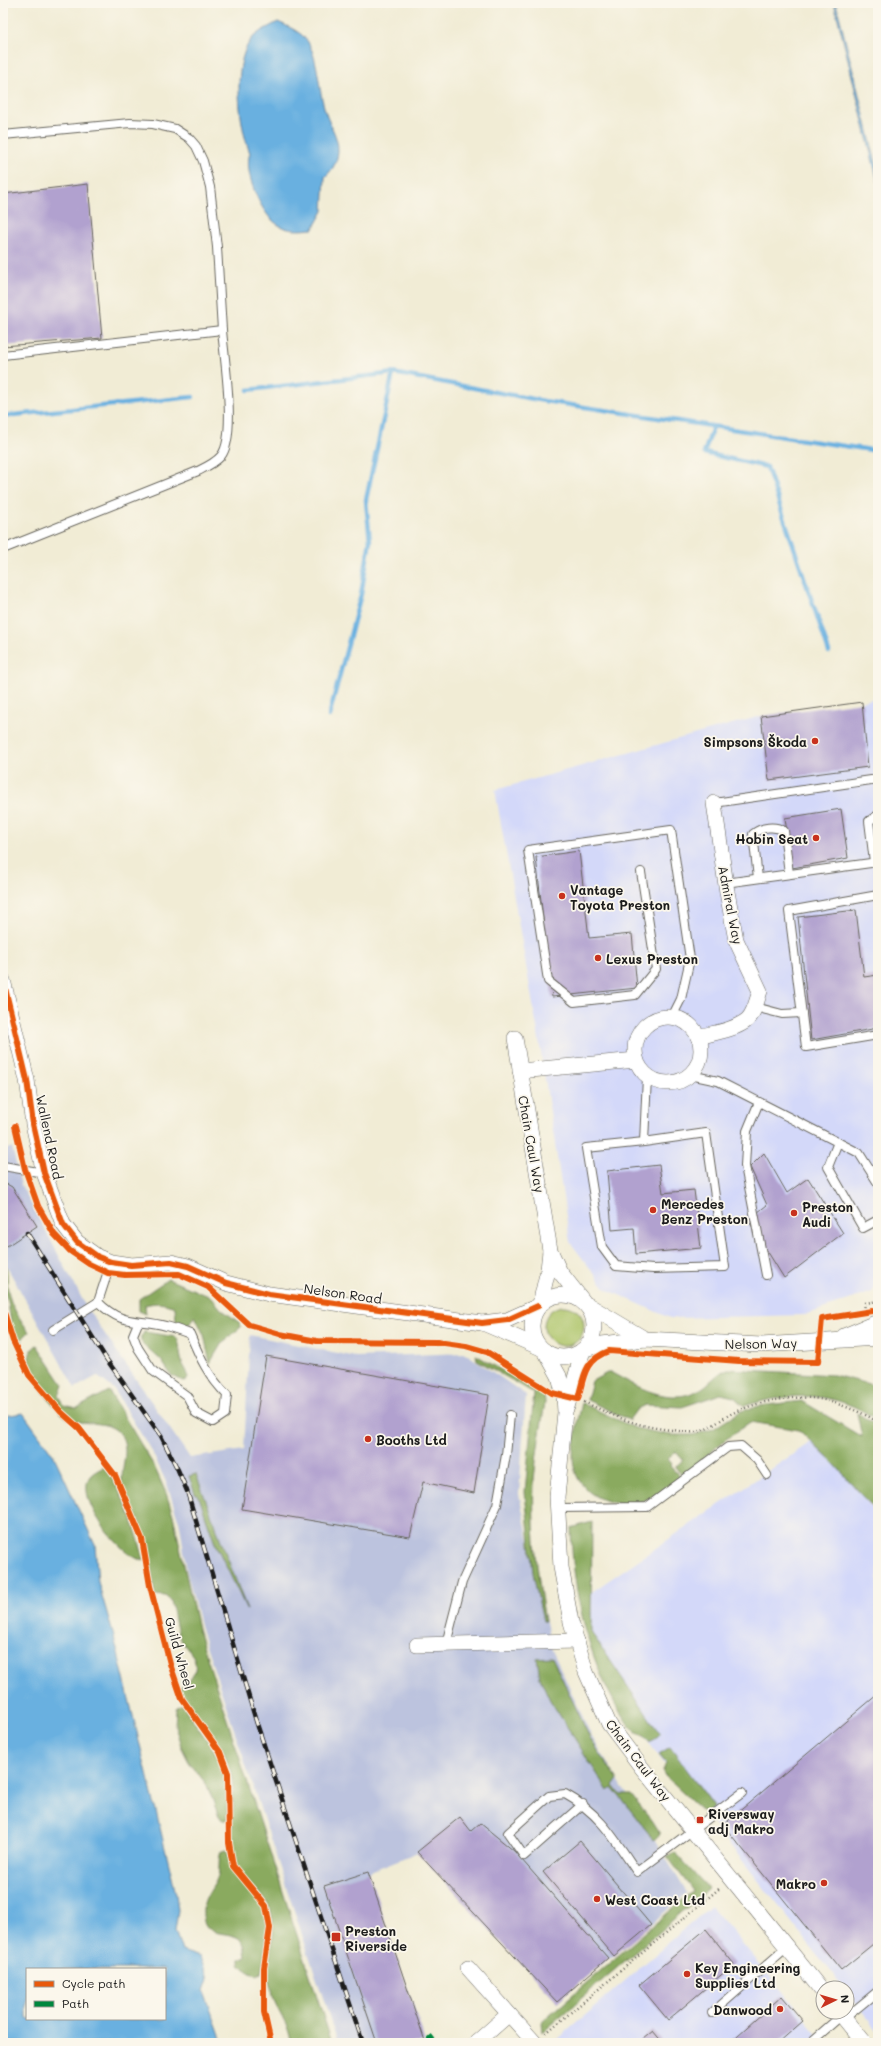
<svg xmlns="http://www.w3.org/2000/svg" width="881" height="2046" viewBox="0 0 881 2046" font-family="Mali,sans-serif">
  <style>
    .built { fill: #d3d8f9 }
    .industrial { fill: #bcc3de }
    .green { fill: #aec56b; stroke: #657044 }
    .forest { fill: #8aaa5f; stroke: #53633e }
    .water { fill: #69b0e0; stroke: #42667e; fill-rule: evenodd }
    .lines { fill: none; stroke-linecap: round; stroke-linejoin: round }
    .stream { stroke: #69b0e0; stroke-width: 4.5 }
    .building { fill: #b1a1cf }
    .lane-casing { stroke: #67655d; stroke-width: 10 }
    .street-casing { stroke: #67655d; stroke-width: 16 }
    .path { stroke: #67655d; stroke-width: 2.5; stroke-dasharray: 1 3; stroke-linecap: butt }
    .lane { stroke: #fff; stroke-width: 8 }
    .street { stroke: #fff; stroke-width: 15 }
    .rail-casing { stroke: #1c1c1c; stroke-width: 4.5 }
    .rail { stroke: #fbf7ec; stroke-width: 3; stroke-dasharray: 9; stroke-linecap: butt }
    .quiet { stroke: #00873e; stroke-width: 5; stroke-dasharray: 10 5; stroke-linecap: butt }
    .cycleway-casing { stroke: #fbf7ec; stroke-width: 8 }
    .cycleway { stroke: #e8590c; stroke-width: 6 }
    .poi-dot { fill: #c8321e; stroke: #fbf7ec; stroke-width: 1.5 }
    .labels { text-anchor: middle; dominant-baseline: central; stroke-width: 3.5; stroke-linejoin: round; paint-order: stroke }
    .poi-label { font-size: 13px; font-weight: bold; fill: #1c1c1c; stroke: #fbf7ec; text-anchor: start }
    .street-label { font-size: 13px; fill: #1c1c1c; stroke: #fbf7ec }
  </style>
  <rect width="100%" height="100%" fill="#fbf7ec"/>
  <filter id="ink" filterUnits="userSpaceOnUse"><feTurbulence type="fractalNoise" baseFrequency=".025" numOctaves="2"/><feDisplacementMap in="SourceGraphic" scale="8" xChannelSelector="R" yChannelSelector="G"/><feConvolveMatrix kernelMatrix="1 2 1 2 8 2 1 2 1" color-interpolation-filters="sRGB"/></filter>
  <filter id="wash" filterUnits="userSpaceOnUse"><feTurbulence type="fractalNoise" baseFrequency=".012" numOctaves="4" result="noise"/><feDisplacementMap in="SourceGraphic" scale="16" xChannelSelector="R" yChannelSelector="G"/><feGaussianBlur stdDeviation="0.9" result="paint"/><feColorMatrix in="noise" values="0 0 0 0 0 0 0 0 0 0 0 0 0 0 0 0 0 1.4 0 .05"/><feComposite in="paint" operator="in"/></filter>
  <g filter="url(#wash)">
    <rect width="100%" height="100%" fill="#f1ecd5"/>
    <!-- built -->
    <g class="built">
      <polygon points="878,697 878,1284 872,1292 805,1315 670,1318 606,1289 570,1242 538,1033 495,790 761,716 862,702"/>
      <polygon points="818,1437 878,1516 878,2031 847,1992 847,1988 844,1988 632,1722 592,1642 583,1598"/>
      <polygon points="711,1906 826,2043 561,2043 558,2039"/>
    </g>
    <!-- industrial -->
    <polygon class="industrial" points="12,1147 21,1185 87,1308 190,1458 244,1450 250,1335 356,1357 465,1353 526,1395 519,1494 552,1650 592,1737 687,1893 614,1956 608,1958 557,2002 418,1852 368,1872 426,2043 338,2043 202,1633 187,1572 180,1525 167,1484 153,1454 114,1389 97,1376 75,1388 3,1260 3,1151"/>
    <!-- green -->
    <circle class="green" cx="564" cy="1326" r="20"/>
    <!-- forest -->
    <g class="forest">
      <path d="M3 1260C9 1269 6 1280 8 1290 10 1306 21 1320 29 1332L23 1338 19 1349 11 1325 8 1302 3 1289Z"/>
      <path d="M168 1279 211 1297 221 1309 240 1323 241 1327 222 1343 210 1363 204 1335 195 1316 191 1323 184 1326 176 1321 175 1307C164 1303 156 1302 145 1305L146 1314 139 1311V1299Z"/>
      <path d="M145 1332 176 1337C181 1344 179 1354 182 1362 184 1369 190 1372 187 1380L183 1381 171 1375 161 1360 143 1344 141 1341V1336Z"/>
      <path d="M37 1345 63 1385 59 1396 64 1405 77 1408 109 1391 154 1466 166 1493 173 1515 199 1633 332 2043H291C290 2025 277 2013 273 1996 272 1989 271 1980 265 1975 272 1952 280 1917 263 1897 253 1886 241 1877 235 1863 227 1832 239 1796 229 1766 219 1736 191 1717 180 1688 191 1682 200 1669 193 1656 189 1650 183 1645 180 1638 175 1626 174 1613 171 1601L165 1596 155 1595C151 1574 149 1551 142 1530 138 1518 124 1495 122 1485 120 1470 131 1448 120 1434 108 1419 85 1426 69 1419 57 1413 30 1377 29 1363 28 1356 31 1349 37 1345Z"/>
      <path d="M476 1355 544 1395 545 1402C541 1428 536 1455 534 1481 532 1528 537 1574 545 1621H543L533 1573 525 1492 534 1393 477 1360Z"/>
      <path d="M728 1369 834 1375 877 1386 878 1421C837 1390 791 1392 744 1406L734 1397 721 1394 682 1407 645 1405 637 1409 629 1420 587 1400 592 1381 607 1373H612C638 1387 669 1406 699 1390 710 1384 716 1373 728 1369Z"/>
      <path d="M802 1401 862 1437 857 1413 878 1426V1513L836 1466 799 1430 750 1422 725 1440 683 1476 675 1467 683 1460 676 1452 668 1459 672 1464 670 1466 681 1478C668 1487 655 1498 639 1502 608 1509 574 1493 573 1458 573 1440 578 1420 582 1403L635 1428 670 1435H693L713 1429 741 1411 759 1406Z"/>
      <path d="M104 1467C125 1495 136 1527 144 1561 121 1557 72 1496 91 1475 94 1472 100 1469 104 1467Z"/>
      <polygon points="196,1474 247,1610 214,1541 198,1494 195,1494 189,1476"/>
      <path d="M592 1522 591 1632 660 1734 650 1743C643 1733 633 1732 628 1724 590 1671 572 1592 571 1528Z"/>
      <polygon points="552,1657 591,1740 618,1780 613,1785 621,1795 631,1795 651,1820 660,1834 654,1840 612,1787 608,1791 550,1700 540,1678 537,1658"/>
      <polygon points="182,1704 222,1762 227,1786 227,1820 223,1820 219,1817 207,1785 189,1762 181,1746 175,1726 176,1708"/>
      <polygon points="670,1747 714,1806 707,1812 702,1811 666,1777 663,1770 666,1762 659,1754"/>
      <path d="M228 1850C228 1880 252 1884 263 1906 272 1924 265 1949 262 1968L261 1973 257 1975 249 1973 240 1964V1959L246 1956C245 1951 245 1945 242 1941 231 1928 201 1942 203 1910 204 1896 214 1888 218 1876 220 1867 218 1859 221 1851Z"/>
      <polygon points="675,1852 709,1889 542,2032 541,2022 693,1891 667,1856"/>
    </g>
    <!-- water -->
    <g class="water">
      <polygon points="834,3 836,3 877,167 878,183"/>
      <path d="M278 22C287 26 302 32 308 42 319 62 318 86 324 107 327 122 339 136 338 151 337 163 333 169 325 177L323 211 313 229C300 230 288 232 277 224 260 213 243 171 250 153 239 126 232 66 250 41 256 32 269 27 278 22Z"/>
      <path d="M23 1413 54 1456 95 1545 98 1582 114 1637 176 1894 178 1910 175 1931 182 1951 200 1957 208 1979 204 1991 223 2043H3V1416ZM27 1969H165V2019H27Z"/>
    </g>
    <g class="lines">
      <!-- stream -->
      <g class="stream">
        <polyline points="248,390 393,373 544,401 878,451"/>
        <polyline points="3,416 193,397"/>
        <polyline points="713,427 704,453 767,467 829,652"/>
        <polyline points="329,716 361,594 370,541 366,500 393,373"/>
      </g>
    </g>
    <g id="blocks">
      <!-- building -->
      <g class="building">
        <polygon points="88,184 102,338 3,346 3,194"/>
        <polygon points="862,702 868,767 769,780 761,716"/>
        <polygon points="841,809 848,858 792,868 785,818"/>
        <polygon points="579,851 589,938 632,934 637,988 552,997 536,857"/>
        <polygon points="856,910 864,977 878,975 878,1028 811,1040 798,917"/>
        <polygon points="764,1153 787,1193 808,1178 843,1233 784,1278 748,1220 767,1205 750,1167"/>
        <polygon points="659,1165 663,1193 694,1190 701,1248 636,1254 634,1228 612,1230 607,1171"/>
        <polygon points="3,1182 12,1187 37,1226 7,1246 3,1241"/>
        <polygon points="266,1356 489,1395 474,1493 423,1482 410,1537 242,1509"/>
        <polygon points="878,1694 878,1940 841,1970 723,1825"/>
        <polygon points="460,1817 471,1831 480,1823 514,1851 608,1958 557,2002 417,1852"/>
        <polygon points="580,1841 651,1925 614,1956 543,1872"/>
        <polygon points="368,1872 425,2041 417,2043 377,2043 324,1886"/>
        <polygon points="706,1929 734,1964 668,2020 639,1985"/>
        <polygon points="782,1996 803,2021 778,2043 729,2043"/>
        <polygon points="653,2031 663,2043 638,2043"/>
      </g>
    </g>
  </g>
  <g filter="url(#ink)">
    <use href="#blocks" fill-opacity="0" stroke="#67655d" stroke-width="1"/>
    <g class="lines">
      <defs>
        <g id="lane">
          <polyline points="3,135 130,123 153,124 175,129 189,138 196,146 203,161 210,187 217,247 222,330"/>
          <path d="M3 355 222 330C224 356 237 437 221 456 215 463 206 467 198 471L3 549"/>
          <polyline points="714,803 878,779"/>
          <polyline points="874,862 869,821 878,815"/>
          <polyline points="641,872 656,969 635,995 574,1002 548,981 528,850 671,830 690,959 681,999 672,1017"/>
          <path d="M758 878 753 834C761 827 775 825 784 831L789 874"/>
          <polyline points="725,883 878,862"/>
          <polyline points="878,895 789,911 806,1047 878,1035"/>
          <polyline points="755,1007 782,1014 802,1013"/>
          <polyline points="690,1075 718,1081 859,1153 878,1183"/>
          <polyline points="759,1102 747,1131 745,1166 766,1275"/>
          <polyline points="644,1142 586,1148 602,1247 616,1266 653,1269 725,1267 706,1133 644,1142 647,1077"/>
          <polyline points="838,1142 828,1167 863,1228 878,1220"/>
          <polyline points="3,1166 44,1173"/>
          <path d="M111 1262 98 1302C123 1327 137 1318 166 1326 174 1328 182 1331 190 1334 200 1358 208 1376 227 1395L225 1414 213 1422 196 1413 187 1396 153 1371 138 1348 133 1335 138 1323"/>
          <polyline points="53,1330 98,1302"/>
          <polyline points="558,1508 647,1507 728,1447 741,1446 757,1460 767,1475"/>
          <polyline points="446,1644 462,1582 497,1505 506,1455 510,1415"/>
          <path d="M583 1804 524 1856 508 1833 549 1796 565 1794C600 1813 615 1840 637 1872L742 1793"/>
          <polyline points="712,2013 787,1947"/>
          <polyline points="844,2019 878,1991"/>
          <polyline points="810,2043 842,2015"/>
        </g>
        <g id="street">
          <polyline points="3,980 27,1080 33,1124 44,1173 63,1224 77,1242 98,1257 111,1262 131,1265 171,1262 188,1266 226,1283 269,1294 482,1323 507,1320 538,1306"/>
          <circle cx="668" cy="1050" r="33"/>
          <path d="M698 1037C713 1033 735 1030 747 1020 754 1014 757 1000 760 991L736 940 727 892 714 803"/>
          <polyline points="515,1038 550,1250 560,1272 583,1301"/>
          <polyline points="520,1071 636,1060"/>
          <circle cx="563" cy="1326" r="31"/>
          <polyline points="540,1304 548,1270 550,1251"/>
          <polyline points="588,1305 645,1339"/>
          <polyline points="483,1323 541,1348"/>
          <polyline points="844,1336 878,1322"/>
          <polyline points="585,1349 602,1344 645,1339 761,1345 878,1338"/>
          <polyline points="545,1351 559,1376 564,1396 565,1412 557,1497 561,1567 571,1622 586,1672 609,1724 642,1768 823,1992"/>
          <polyline points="567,1407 583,1350"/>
          <polyline points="417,1645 577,1641"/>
          <polyline points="468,1968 535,2043"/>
          <polyline points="839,2012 864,2043"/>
          <polyline points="476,2043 509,2014"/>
        </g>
      </defs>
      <!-- lane casing -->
      <use href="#lane" class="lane-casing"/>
      <!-- street casing -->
      <use href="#street" class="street-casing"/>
      <!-- path -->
      <g class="path">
        <polyline points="864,1311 865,1303 878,1301"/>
        <path d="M584 1402C616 1417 638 1427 673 1430 680 1431 688 1433 695 1432 711 1430 721 1418 735 1412 757 1402 788 1396 813 1398 828 1399 865 1413 878 1422"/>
        <polyline points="546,2033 720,1888"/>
      </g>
      <!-- lane -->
      <use href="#lane" class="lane"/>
      <!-- street -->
      <use href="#street" class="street"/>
      <defs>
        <polyline id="rail" points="27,1233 107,1360 161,1436 178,1470 187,1491 257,1724 363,2043"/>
      </defs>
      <!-- rail casing -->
      <use href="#rail" class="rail-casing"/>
      <!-- rail -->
      <use href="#rail" class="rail"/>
      <!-- quiet -->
      <polyline class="quiet" points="426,2043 436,2035"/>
      <defs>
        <g id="cycleway">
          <polyline points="3,980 27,1080 33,1124 44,1173 63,1224 77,1242 98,1257 111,1262 131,1265 171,1262 188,1266 226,1283 269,1294 482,1323 507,1320 538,1306"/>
          <path d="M15 1126 25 1169 38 1206 54 1234 70 1251 89 1264 108 1273 125 1275 179 1274 208 1287 249 1325 280 1334 317 1341 437 1342 466 1346 487 1352 552 1393 578 1399C584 1376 584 1360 609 1351L739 1361 818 1362 822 1319 878 1310"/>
          <polyline points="3,1309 13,1341 29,1375 61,1412 79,1428 115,1475 142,1539 150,1586 170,1664 182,1699 220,1752 228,1773 229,1843 233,1866 266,1906 270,1928 264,1968 264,2012 271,2043"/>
        </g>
      </defs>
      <!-- cycleway casing -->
      <use href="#cycleway" class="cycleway-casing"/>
      <!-- cycleway -->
      <use href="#cycleway" class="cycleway"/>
    </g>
  </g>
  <!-- markers -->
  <g class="poi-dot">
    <circle cx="815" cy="741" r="4"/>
    <circle cx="816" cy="838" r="4"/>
    <circle cx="562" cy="896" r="4"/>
    <circle cx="598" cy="958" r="4"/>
    <circle cx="653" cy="1210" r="4"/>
    <circle cx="794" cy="1213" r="4"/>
    <circle cx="368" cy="1439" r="4"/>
    <rect x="696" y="1816" width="8" height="8" rx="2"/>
    <circle cx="824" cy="1883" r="4"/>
    <circle cx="597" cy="1899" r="4"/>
    <rect x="331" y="1932" width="10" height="10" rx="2"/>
    <circle cx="687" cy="1974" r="4"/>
    <circle cx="780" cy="2009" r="4"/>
  </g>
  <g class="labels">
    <!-- poi labels -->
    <g class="poi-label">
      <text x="807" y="741" text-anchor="end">Simpsons Škoda</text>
      <text x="808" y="838" text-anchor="end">Hobin Seat</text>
      <text x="570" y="889">Vantage<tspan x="570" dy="15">Toyota Preston</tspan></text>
      <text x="606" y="958">Lexus Preston</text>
      <text x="661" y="1203">Mercedes<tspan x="661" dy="15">Benz Preston</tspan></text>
      <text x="802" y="1206">Preston<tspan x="802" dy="15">Audi</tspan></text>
      <text x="376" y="1439">Booths Ltd</text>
      <text x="708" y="1813">Riversway<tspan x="708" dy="15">adj Makro</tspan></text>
      <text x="816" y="1883" text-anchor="end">Makro</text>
      <text x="605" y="1899">West Coast Ltd</text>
      <text x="345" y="1930">Preston<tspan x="345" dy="15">Riverside</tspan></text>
      <text x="695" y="1967">Key Engineering<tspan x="695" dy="15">Supplies Ltd</tspan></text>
      <text x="772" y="2009" text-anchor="end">Danwood</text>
    </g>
    <!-- street labels -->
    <g class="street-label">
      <text transform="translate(731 905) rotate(79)">Admiral Way</text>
      <text transform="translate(50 1137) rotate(78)">Wallend Road</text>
      <text transform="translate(532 1144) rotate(80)">Chain Caul Way</text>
      <text transform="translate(343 1293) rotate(8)">Nelson Road</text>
      <text transform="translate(761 1343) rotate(-1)">Nelson Way</text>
      <text transform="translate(180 1653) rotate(74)">Guild Wheel</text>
      <text transform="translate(639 1760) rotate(53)">Chain Caul Way</text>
    </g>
  </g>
  <!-- margin -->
  <rect width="881" height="2046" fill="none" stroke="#fbf7ec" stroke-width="16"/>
  <!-- legend -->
  <rect x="26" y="1968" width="140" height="52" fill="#fbf7ec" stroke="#a29f99"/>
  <rect x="34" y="1981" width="20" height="6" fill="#e8590c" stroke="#a29f99"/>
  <text x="62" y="1988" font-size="12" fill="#1c1c1c">Cycle path</text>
  <rect x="34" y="2001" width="20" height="6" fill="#00873e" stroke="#a29f99"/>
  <text x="62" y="2008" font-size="12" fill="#1c1c1c">Path</text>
  <!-- north arrow -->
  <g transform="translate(835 2000) rotate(85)"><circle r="19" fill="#fbf7ec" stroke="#a29f99"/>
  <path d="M0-3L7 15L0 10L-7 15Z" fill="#c8321e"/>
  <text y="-6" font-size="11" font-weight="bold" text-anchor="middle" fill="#1c1c1c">N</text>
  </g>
</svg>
